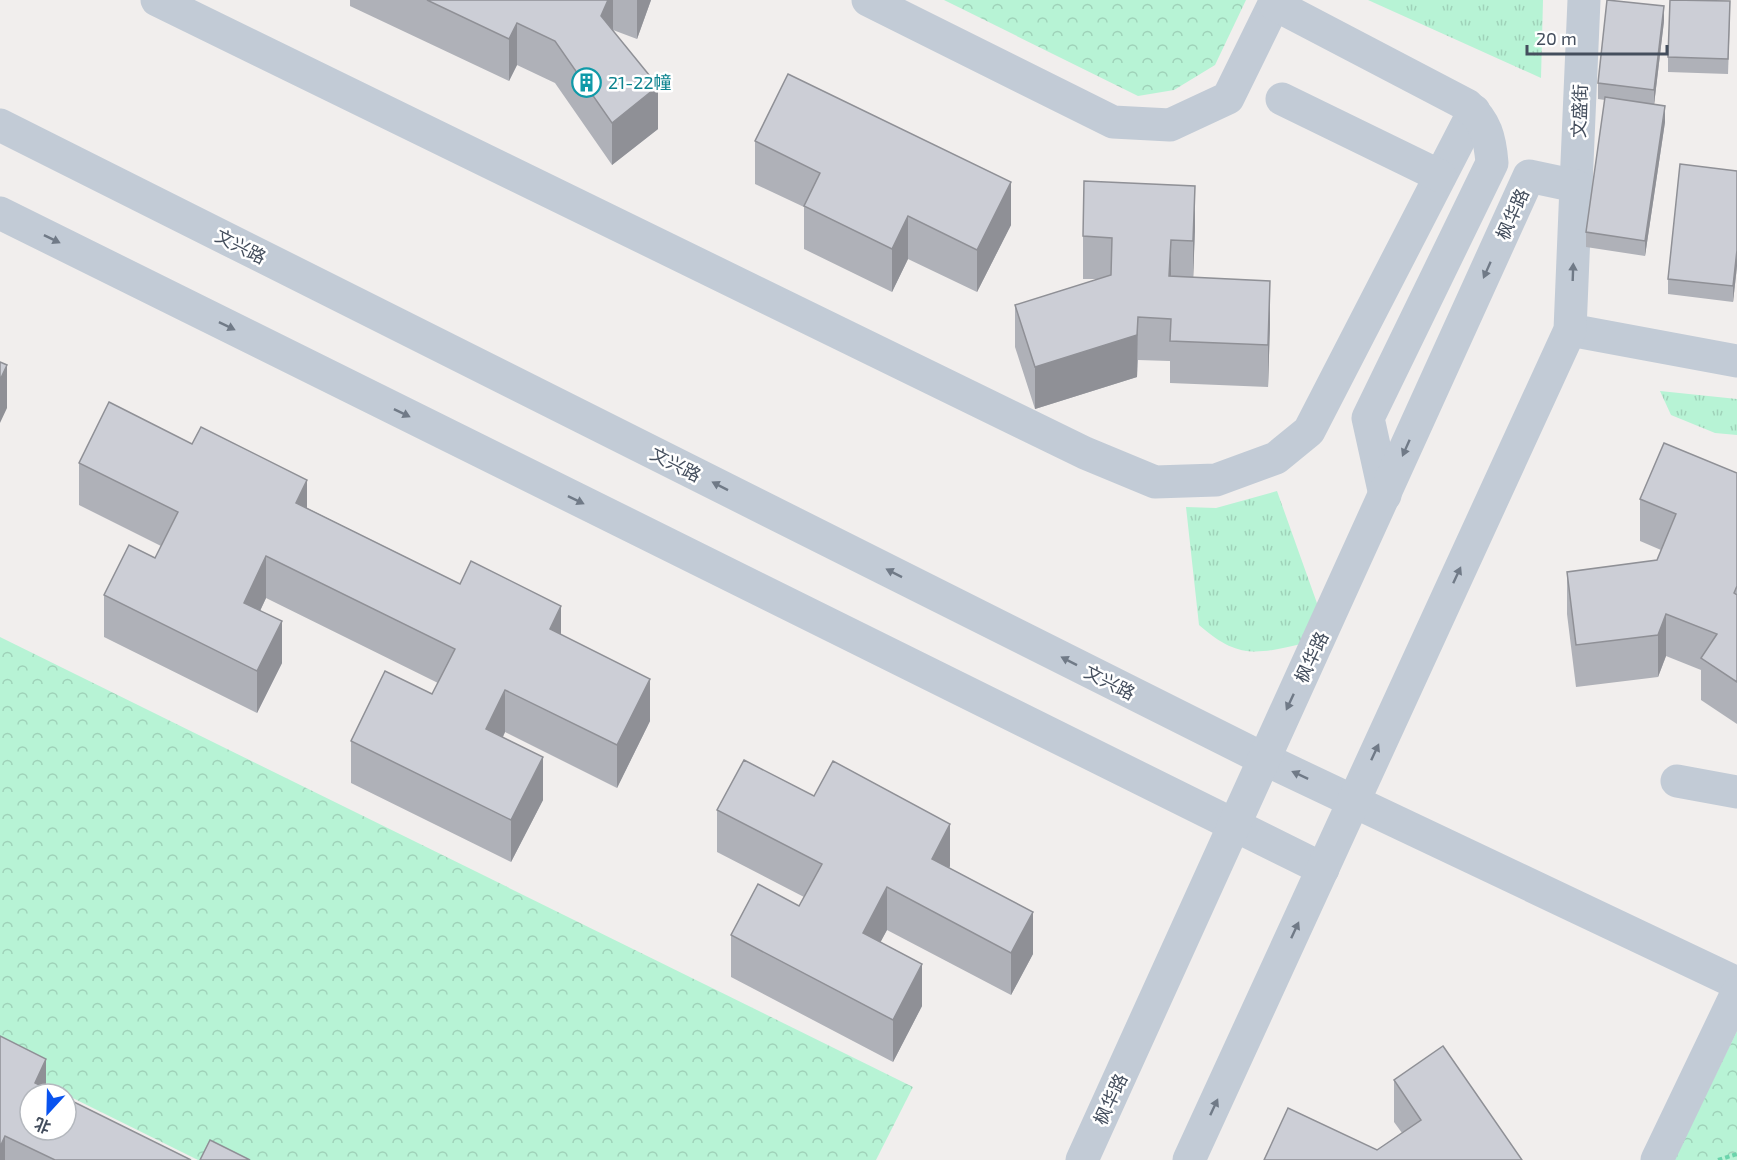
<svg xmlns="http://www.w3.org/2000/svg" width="1737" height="1160" viewBox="0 0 1737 1160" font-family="'Exo 2','Noto Sans SC',sans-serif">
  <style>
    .grass { fill: url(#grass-tufts) }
    .forest { fill: url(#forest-crowns) }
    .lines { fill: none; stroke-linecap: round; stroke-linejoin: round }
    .path { stroke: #6cd4ac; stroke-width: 4; stroke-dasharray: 4.5 3; stroke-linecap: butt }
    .minor { stroke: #c2cbd6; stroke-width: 33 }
    .wall { fill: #afb1b8 }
    .shaded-wall { fill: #8f9096 }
    .building { fill: #ccced6; stroke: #8f9096; stroke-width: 1.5 }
    .oneway { fill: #707a87 }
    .labels { text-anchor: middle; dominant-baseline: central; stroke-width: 5; stroke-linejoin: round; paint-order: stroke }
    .culture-label { font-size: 18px; fill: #0d838f; stroke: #fff; text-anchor: start }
    .street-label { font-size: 18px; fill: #444e5d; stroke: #fff }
  </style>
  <defs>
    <pattern id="grass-tufts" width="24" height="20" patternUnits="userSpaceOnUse" patternTransform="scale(1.5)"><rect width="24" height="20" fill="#b7f3d5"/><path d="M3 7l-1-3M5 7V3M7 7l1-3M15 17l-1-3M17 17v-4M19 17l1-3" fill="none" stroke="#9fd2b9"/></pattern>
    <pattern id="forest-crowns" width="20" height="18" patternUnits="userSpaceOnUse" patternTransform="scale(1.5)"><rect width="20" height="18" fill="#b7f3d5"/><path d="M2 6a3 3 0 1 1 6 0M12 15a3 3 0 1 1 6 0" fill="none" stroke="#9fd2b9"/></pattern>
  </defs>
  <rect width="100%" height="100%" fill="#f1eeed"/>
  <!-- grass -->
  <g class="grass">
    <polygon points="1368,0 1543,0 1541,78"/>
    <polygon points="1660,391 1737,399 1737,435 1715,433 1671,415"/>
    <path d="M1277 491 1318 606 1301 644C1254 655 1237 658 1199 625L1186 507 1216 508Z"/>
  </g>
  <!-- forest -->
  <g class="forest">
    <polygon points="944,0 1246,0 1215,65 1174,90 1138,96"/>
    <polygon points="0,637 913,1087 876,1160 198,1160 0,1062"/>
    <polygon points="1737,1031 1737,1160 1674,1160"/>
  </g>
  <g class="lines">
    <!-- path -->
    <polyline class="path" points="1718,1160 1737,1154"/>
    <!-- minor -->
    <g class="minor">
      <polyline points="157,0 1085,453 1155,482 1216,480 1276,458 1309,431 1474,111"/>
      <polyline points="868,0 1113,122 1170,125 1228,98 1276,0"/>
      <path d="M1274 4 1467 105C1486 122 1490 138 1492 163L1368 418 1385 495"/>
      <polyline points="1282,99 1440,176"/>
      <polyline points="0,125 1264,759 1737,983"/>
      <polyline points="1576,186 1584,0"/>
      <polyline points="0,213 1323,869"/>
      <polyline points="1570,330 1737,361"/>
      <polyline points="1677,781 1737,792"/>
      <polyline points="1082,1160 1529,176 1576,186 1570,330 1189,1160"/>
      <polyline points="1657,1160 1737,993"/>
    </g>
  </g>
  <!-- wall -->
  <g class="wall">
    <polygon points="350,0 651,0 637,39 613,30 658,129 612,165 555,83 517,65 509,81 350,6"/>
    <polygon points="1730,16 1728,74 1668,72 1668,57"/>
    <polygon points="1664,21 1654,105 1665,122 1645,256 1586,247 1586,232 1605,100 1598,99 1598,83"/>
    <polygon points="755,141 1011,225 977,292 908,259 892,292 804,249 804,207 755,184"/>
    <polygon points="1737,171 1737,266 1733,302 1668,294 1668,279"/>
    <polygon points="1195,228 1193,277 1270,323 1268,387 1170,383 1170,361 1138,360 1137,377 1035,409 1015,347 1015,305 1098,279 1083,279 1083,236"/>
    <polygon points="79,463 307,508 561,634 650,721 617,788 505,732 503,737 543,800 511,862 351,783 351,741 432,694 438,683 266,598 260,611 282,663 257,713 104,637 104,595 155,558 161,546 79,505"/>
    <polygon points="1737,473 1737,724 1701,700 1701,670 1666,656 1658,677 1576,687 1567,614 1567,572 1657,560 1661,550 1640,541 1640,499"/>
    <polygon points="814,796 950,866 949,868 1033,954 1011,995 887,930 880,942 922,1006 893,1062 731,977 731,935 799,906 804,897 717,852 717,810"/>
    <polygon points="0,1036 46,1088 191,1160 0,1160"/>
    <polygon points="1394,1080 1522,1160 1264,1160 1377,1150 1402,1133 1394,1122"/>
  </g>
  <!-- shaded-wall -->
  <g class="shaded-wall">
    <polygon points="608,0 613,0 613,30 601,16"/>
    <polygon points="637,0 651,0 637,39"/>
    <polygon points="1664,6 1664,21 1654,105 1654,90"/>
    <polygon points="517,23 517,65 509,81 509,39"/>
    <polygon points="658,86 658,129 612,165 612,123"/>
    <polygon points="1665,106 1665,122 1645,256 1645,241"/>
    <polygon points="1011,182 1011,225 977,292 977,250"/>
    <polygon points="1195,186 1195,228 1193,283 1193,241"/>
    <polygon points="908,216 908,259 892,292 892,249"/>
    <polygon points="1171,240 1171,283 1169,276"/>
    <polygon points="1737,250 1737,266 1733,302 1733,286"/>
    <polygon points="1270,281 1270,323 1268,387 1268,345"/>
    <polygon points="1138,317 1137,377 1035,409 1035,367"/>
    <polygon points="7,365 7,408 0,423 0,380"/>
    <polygon points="307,480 307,522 296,503"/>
    <polygon points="266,556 266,598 244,645 244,603"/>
    <polygon points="561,606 561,648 550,629"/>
    <polygon points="1666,614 1666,656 1658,677 1658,635"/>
    <polygon points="282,621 282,663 257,713 257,671"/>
    <polygon points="650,679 650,721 617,788 617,745"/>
    <polygon points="505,690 505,732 486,771 486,729"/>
    <polygon points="543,757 543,800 511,862 511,820"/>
    <polygon points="950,824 950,866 932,901 932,859"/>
    <polygon points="887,887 887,930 863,975 863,933"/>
    <polygon points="1033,912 1033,954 1011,995 1011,953"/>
    <polygon points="922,964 922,1006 893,1062 893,1020"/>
    <polygon points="46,1059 46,1094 35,1083"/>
    <polygon points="5,1136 5,1160 0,1160 0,1147"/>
  </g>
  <!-- building -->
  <g class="building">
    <polygon points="427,0 608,0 601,16 658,86 612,123 555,41 517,23 509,39"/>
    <polygon points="1607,0 1664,6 1654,90 1598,83"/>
    <polygon points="1670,0 1730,1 1728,59 1668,57"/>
    <polygon points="788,74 1011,182 977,250 908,216 892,249 804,206 820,173 755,141"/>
    <polygon points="1605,97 1665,106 1645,241 1586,232"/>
    <polygon points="1680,164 1737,171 1737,250 1733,286 1668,279"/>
    <polygon points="1084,181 1195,186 1193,241 1171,240 1169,276 1270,281 1268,345 1170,341 1171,319 1138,317 1137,335 1035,367 1015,305 1111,275 1112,238 1083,236"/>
    <polygon points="0,362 7,365 0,380"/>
    <polygon points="109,402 192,444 201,427 307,480 296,503 460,584 471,561 561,606 550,629 650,679 617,745 505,690 486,729 543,757 511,820 351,741 385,671 432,694 455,649 266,556 244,603 282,621 257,671 104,595 129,545 155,558 178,512 79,463"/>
    <polygon points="1664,443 1737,473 1737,586 1734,593 1737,595 1737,682 1701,658 1717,634 1666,614 1658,635 1576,645 1567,572 1657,560 1676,514 1640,499"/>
    <polygon points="744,760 814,796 833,761 950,824 932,859 1033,912 1011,953 887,887 863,933 922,964 893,1020 731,935 758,884 799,906 822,864 717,810"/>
    <polygon points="0,1036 46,1059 35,1083 58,1094 30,1094 30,1130 66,1130 66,1098 191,1160 55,1160 5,1136 0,1147"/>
    <polygon points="1443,1046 1522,1160 1264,1160 1288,1108 1377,1150 1421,1120 1394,1080"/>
    <polygon points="210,1140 250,1160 200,1160"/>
  </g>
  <!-- one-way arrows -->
  <defs><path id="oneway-solid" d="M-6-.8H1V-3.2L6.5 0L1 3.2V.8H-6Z" transform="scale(1.5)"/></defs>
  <g class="oneway">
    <use href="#oneway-solid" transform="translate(52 239) rotate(26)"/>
    <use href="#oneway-solid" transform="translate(1487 270) rotate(114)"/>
    <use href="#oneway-solid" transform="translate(1573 272) rotate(-88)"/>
    <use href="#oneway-solid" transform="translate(227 326) rotate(26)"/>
    <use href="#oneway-solid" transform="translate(402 413) rotate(26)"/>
    <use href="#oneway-solid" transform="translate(1406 448) rotate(114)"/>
    <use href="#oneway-solid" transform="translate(720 486) rotate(-153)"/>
    <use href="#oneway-solid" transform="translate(576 500) rotate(26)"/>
    <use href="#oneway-solid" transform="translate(894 573) rotate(-153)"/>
    <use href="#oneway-solid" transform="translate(1457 575) rotate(-65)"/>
    <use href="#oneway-solid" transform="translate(1069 661) rotate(-153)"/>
    <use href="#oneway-solid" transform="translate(1290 702) rotate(115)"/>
    <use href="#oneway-solid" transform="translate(1375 752) rotate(-65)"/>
    <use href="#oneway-solid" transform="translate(1300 775) rotate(-155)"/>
    <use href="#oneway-solid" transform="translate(1295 930) rotate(-65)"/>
    <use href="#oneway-solid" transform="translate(1214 1107) rotate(-65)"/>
  </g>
  <!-- icons -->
  <defs>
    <symbol id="building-ring" viewBox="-11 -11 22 22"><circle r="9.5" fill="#fff" stroke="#0f9aa8" stroke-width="1.5"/><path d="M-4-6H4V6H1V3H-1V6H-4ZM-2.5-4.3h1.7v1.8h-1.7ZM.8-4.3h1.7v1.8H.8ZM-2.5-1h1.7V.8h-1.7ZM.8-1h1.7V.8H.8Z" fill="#0f9aa8"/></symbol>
  </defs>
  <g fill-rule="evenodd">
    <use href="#building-ring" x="570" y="66" width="33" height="33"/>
  </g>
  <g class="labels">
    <!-- culture labels -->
    <g class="culture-label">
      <text x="608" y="82">21-22幢</text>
    </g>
    <!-- street labels -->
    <g class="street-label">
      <text transform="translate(1579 111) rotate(-88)">文盛街</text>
      <text transform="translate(1512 214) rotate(-66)">枫华路</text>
      <text transform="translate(241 246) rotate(27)">文兴路</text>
      <text transform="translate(676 464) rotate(27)">文兴路</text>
      <text transform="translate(1311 657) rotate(-65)">枫华路</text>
      <text transform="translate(1110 682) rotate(27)">文兴路</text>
      <text transform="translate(1110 1099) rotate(-65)">枫华路</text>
    </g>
  </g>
  <!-- north arrow -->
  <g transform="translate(48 1112) rotate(202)"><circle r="28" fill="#ffffff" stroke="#b4b8be" stroke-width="1.5"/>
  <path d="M0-4.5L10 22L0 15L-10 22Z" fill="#0953ef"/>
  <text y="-9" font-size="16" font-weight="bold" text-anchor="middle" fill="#444e5d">北</text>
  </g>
  <!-- scale -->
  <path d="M1527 45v9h140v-9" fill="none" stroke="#444e5d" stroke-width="3"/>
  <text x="1536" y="45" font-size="18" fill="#444e5d" stroke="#ffffff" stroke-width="4.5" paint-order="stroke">20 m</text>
</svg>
